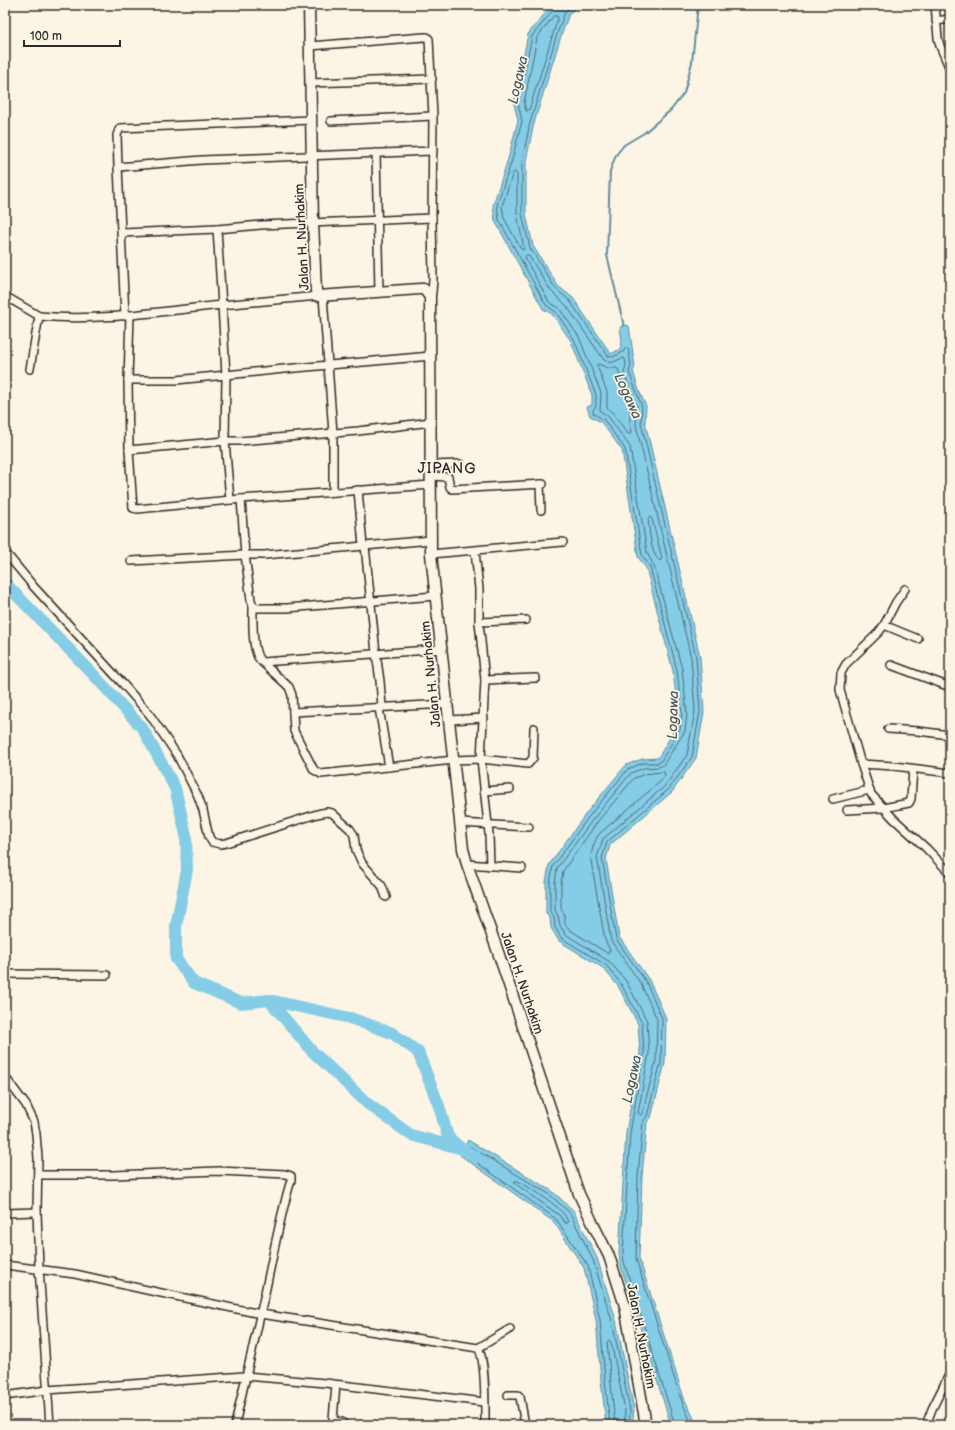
<svg xmlns="http://www.w3.org/2000/svg" width="955" height="1430" viewBox="0 0 955 1430" font-family="'Balsamiq Sans',sans-serif">
  <style>
    .water { fill: #85cce6; stroke: #618c9b }
    .lines { fill: none; stroke-linecap: round; stroke-linejoin: round }
    .shore { stroke: #4f6b76; stroke-width: 1 }
    .stream { stroke: #618c9b; stroke-width: 2 }
    .river { stroke: #85cce6; stroke-width: 12 }
    .street-casing { stroke: #2b2b2b; stroke-width: 10 }
    .secondary-casing { stroke: #2b2b2b; stroke-width: 13 }
    .street { stroke: #fcf5e5; stroke-width: 7 }
    .secondary { stroke: #fcf5e5; stroke-width: 10 }
    .labels { text-anchor: middle; dominant-baseline: central; stroke-width: 3.5; stroke-linejoin: round; paint-order: stroke }
    .street-label { font-size: 13px; fill: #2b2b2b; stroke: #fcf5e5 }
    .water-label { font-size: 14px; font-style: italic; fill: #465b63; stroke: #fcf5e5 }
    .quarter-label { font-size: 15px; letter-spacing: 1px; fill: #2b2b2b; stroke: #fcf5e5 }
  </style>
  <rect width="100%" height="100%" fill="#fcf5e5"/>
  <filter id="ink" filterUnits="userSpaceOnUse"><feTurbulence type="fractalNoise" baseFrequency=".025" numOctaves="2"/><feDisplacementMap in="SourceGraphic" scale="8" xChannelSelector="R" yChannelSelector="G"/><feConvolveMatrix kernelMatrix="1 2 1 2 8 2 1 2 1" color-interpolation-filters="sRGB"/></filter>
  <g filter="url(#ink)">
    <!-- water -->
    <g class="water">
      <polygon points="552,5 578,5 569,14 561,36 534,123 526,161 526,214 533,246 558,286 573,298 611,354 620,349 622,341 620,328 623,324 629,326 635,367 633,371 639,391 646,406 645,422 700,657 704,712 696,758 672,792 610,845 606,859 619,937 649,980 666,1018 665,1063 651,1118 647,1122 642,1176 639,1258 684,1398 697,1425 671,1425 620,1263 619,1253 626,1132 640,1052 638,1024 618,986 603,968 559,941 551,928 550,918 546,914 546,882 549,865 587,812 626,765 642,759 658,758 676,727 678,714 673,671 646,568 638,557 622,450 601,422 590,416 587,407 592,405 592,395 571,341 552,314 543,309 495,221 493,205 508,159 518,120 514,104 528,34"/>
      <polygon points="468,1140 552,1191 573,1210 597,1258 616,1320 634,1410 632,1425 606,1425 601,1380 596,1320 584,1268 554,1222 460,1155"/>
    </g>
    <g class="lines">
      <!-- shore -->
      <g class="shore">
        <polyline points="555,5 554,9 532,36 518,103 522,121 512,160 497,205 499,220 546,305 556,312 574,339 596,395 596,406 593,410 593,413 604,420 625,449 642,555 650,567 677,670 682,714 680,729 661,761 658,763 643,763 628,769 590,815 553,866 550,883 550,912 554,917 555,927 561,938 606,965 621,984 642,1023 644,1052 630,1133 623,1253 624,1262 675,1425"/>
        <polyline points="572,5 565,12 557,34 530,123 522,161 522,214 530,248 555,288 570,301 608,356 613,357 623,352 626,347 628,348 631,365 629,372 642,407 641,423 696,657 700,711 692,757 669,789 607,842 602,858 616,939 646,982 662,1018 661,1062 647,1116 643,1122 638,1176 636,1259 681,1399 692,1425"/>
        <polygon points="554,16 557,16 558,18 529,110 526,111 524,103 537,38"/>
        <polygon points="515,172 517,174 517,214 524,248 523,250 521,249 504,218 502,206 513,173"/>
        <polygon points="527,255 529,256 551,291 566,305 604,360 611,363 623,358 625,359 626,365 624,373 637,407 636,425 691,658 695,711 687,755 665,786 603,839 597,857 611,941 641,984 657,1019 656,1061 642,1114 641,1115 638,1113 649,1053 647,1021 626,981 610,962 565,934 560,925 558,916 555,910 555,883 557,868 594,818 631,773 644,768 659,767 663,765 685,731 687,714 682,669 654,566 647,553 630,447 608,416 600,411 601,393 579,337 559,308 549,302 525,258"/>
        <polygon points="598,364 608,368 616,368 618,369 625,395 630,408 630,424 632,432 631,434 628,434 613,413 607,408 607,392 597,366"/>
        <path d="M650 517 652 519 662 558 660 561C650 554 650 531 648 520Z"/>
        <path d="M664 772 665 775 661 781 600 833C594 840 591 852 591 861L605 940 610 950 609 952 607 953 570 930 565 924 564 915 561 908V883L563 871 598 821 634 778 645 774Z"/>
        <path d="M515 1181H518C530 1188 567 1209 568 1223H565L559 1215 516 1184Z"/>
        <polyline points="610,1425 605,1380 600,1320 588,1266 556,1219 466,1155 466,1152 469,1146 549,1194 570,1213 593,1260 612,1321 630,1410 629,1425"/>
        <polyline points="615,1425 607,1342 609,1340 611,1342 625,1410 624,1425"/>
      </g>
      <!-- stream -->
      <polyline class="stream" points="624,326 607,255 610,171 616,155 624,145 644,133 671,110 684,93 692,62 698,5"/>
      <!-- river -->
      <g class="river">
        <polyline points="5,583 93,674 143,729 175,788 186,835 187,870 176,926 176,959 194,983 241,1003 269,1000 350,1018 392,1033 418,1052 439,1106 448,1137 462,1149 476,1157"/>
        <polyline points="269,1000 311,1050 368,1104 411,1135 459,1148"/>
      </g>
      <defs>
        <g id="street">
          <polyline points="935,5 938,38 940,46 950,69"/>
          <polyline points="936,21 950,19"/>
          <polyline points="310,46 424,37 427,37 429,39 433,116 432,218 433,279 432,293 430,297"/>
          <polyline points="310,83 432,79"/>
          <polyline points="331,121 433,116"/>
          <polyline points="376,153 379,292"/>
          <polyline points="118,167 117,135 120,128 312,120"/>
          <polyline points="122,233 217,229"/>
          <polyline points="5,296 39,316 30,369"/>
          <polyline points="318,296 222,305 226,375 284,369 431,356"/>
          <polyline points="323,296 333,433 333,492"/>
          <polyline points="130,315 128,380 176,380 226,375 225,441 239,441 358,431 431,422"/>
          <path d="M39 316C100 322 162 311 222 305L217 229 261 225 432 218"/>
          <polyline points="125,316 118,167 202,160 433,151"/>
          <polyline points="128,380 129,450 225,441 230,500"/>
          <polyline points="129,450 133,508 137,509 241,499 431,485"/>
          <polyline points="431,465 460,464"/>
          <polyline points="431,476 448,477 450,487 452,489 543,484"/>
          <polyline points="540,484 541,510"/>
          <polyline points="358,490 363,546"/>
          <polyline points="241,499 245,555 264,555 431,540"/>
          <polyline points="365,546 376,653 380,681 382,707"/>
          <polyline points="475,551 479,589 479,622 485,680 481,759 489,834 490,866"/>
          <polyline points="5,552 34,587 123,684 150,715 177,755 198,796 203,810 209,837 212,842 220,844 226,843 317,814 327,812 332,813 350,829 354,835 356,850 362,863 382,886 386,897"/>
          <polyline points="431,554 563,542"/>
          <polyline points="131,561 245,555 251,600 253,606 257,608 287,608 435,596"/>
          <polyline points="905,589 896,602 884,625 879,632 846,664 841,673 840,690 861,764 871,794 894,819 926,848 950,873"/>
          <path d="M253 606C253 619 251 654 262 662"/>
          <polyline points="479,622 526,620"/>
          <polyline points="884,625 918,639"/>
          <polyline points="442,649 262,662 289,687 292,695 294,731 314,770 321,774 454,760 481,759 528,764 533,758 534,728"/>
          <polyline points="891,665 950,687"/>
          <polyline points="485,680 536,678"/>
          <polyline points="379,708 389,767"/>
          <polyline points="293,712 448,704"/>
          <polyline points="449,720 484,718"/>
          <polyline points="888,729 918,731 950,735"/>
          <polyline points="861,764 894,766 950,773"/>
          <polyline points="484,791 510,789"/>
          <polyline points="833,799 869,790"/>
          <polyline points="847,810 883,808 909,803 911,799 913,769"/>
          <polyline points="460,823 529,827"/>
          <polyline points="467,864 522,868"/>
          <polyline points="5,974 107,975"/>
          <polyline points="5,1077 26,1105 34,1122 36,1134 38,1158 37,1212 39,1268 50,1425"/>
          <path d="M38 1175H113L219 1171 285 1174 291 1176V1180C278 1223 271 1268 261 1311 253 1349 243 1387 235 1425"/>
          <polyline points="5,1213 37,1212"/>
          <path d="M5 1265 75 1274 147 1290 261 1314 478 1348C486 1358 485 1410 485 1425"/>
          <polyline points="478,1348 510,1329"/>
          <polyline points="336,1385 333,1419 334,1421 342,1422 344,1425"/>
          <polyline points="508,1395 518,1395 520,1397 525,1425"/>
          <polyline points="5,1396 47,1390 245,1376 325,1383 484,1402"/>
          <polyline points="926,1425 932,1409 950,1373"/>
        </g>
        <polyline id="secondary" points="309,5 313,222 316,291 318,296 420,289 424,289 430,297 431,554 463,849 467,864 498,952 579,1194 595,1228 609,1256 625,1306 646,1425"/>
      </defs>
      <!-- street casing -->
      <use href="#street" class="street-casing"/>
      <!-- secondary casing -->
      <use href="#secondary" class="secondary-casing"/>
      <!-- street -->
      <use href="#street" class="street"/>
      <!-- secondary -->
      <use href="#secondary" class="secondary"/>
    </g>
  </g>
  <g class="labels">
    <!-- street labels -->
    <g class="street-label">
      <text transform="translate(302 237) rotate(-93)">Jalan H. Nurhakim</text>
      <text transform="translate(431 674) rotate(-96)">Jalan H. Nurhakim</text>
      <text transform="translate(522 983) rotate(71)">Jalan H. Nurhakim</text>
      <text transform="translate(641 1336) rotate(79)">Jalan H. Nurhakim</text>
    </g>
    <!-- water labels -->
    <g class="water-label">
      <text transform="translate(518 80) rotate(-77)">Logawa</text>
      <text transform="translate(628 396) rotate(66)">Logawa</text>
      <text transform="translate(673 715) rotate(-88)">Logawa</text>
      <text transform="translate(632 1079) rotate(-78)">Logawa</text>
    </g>
    <!-- quarter labels -->
    <g class="quarter-label">
      <text x="447" y="468">JIPANG</text>
    </g>
  </g>
  <!-- margin -->
  <rect width="955" height="1430" fill="none" stroke="#fcf5e5" stroke-width="20"/>
  <rect x="10" y="10" width="935" height="1410" fill="none" stroke="#2b2b2b" stroke-width="1.5" filter="url(#ink)"/>
  <!-- scale -->
  <path d="M24 40v6h96v-6" fill="none" stroke="#2b2b2b" stroke-width="2"/>
  <text x="30" y="40" font-size="12" fill="#2b2b2b" stroke="#fcf5e5" stroke-width="3" paint-order="stroke">100 m</text>
</svg>
